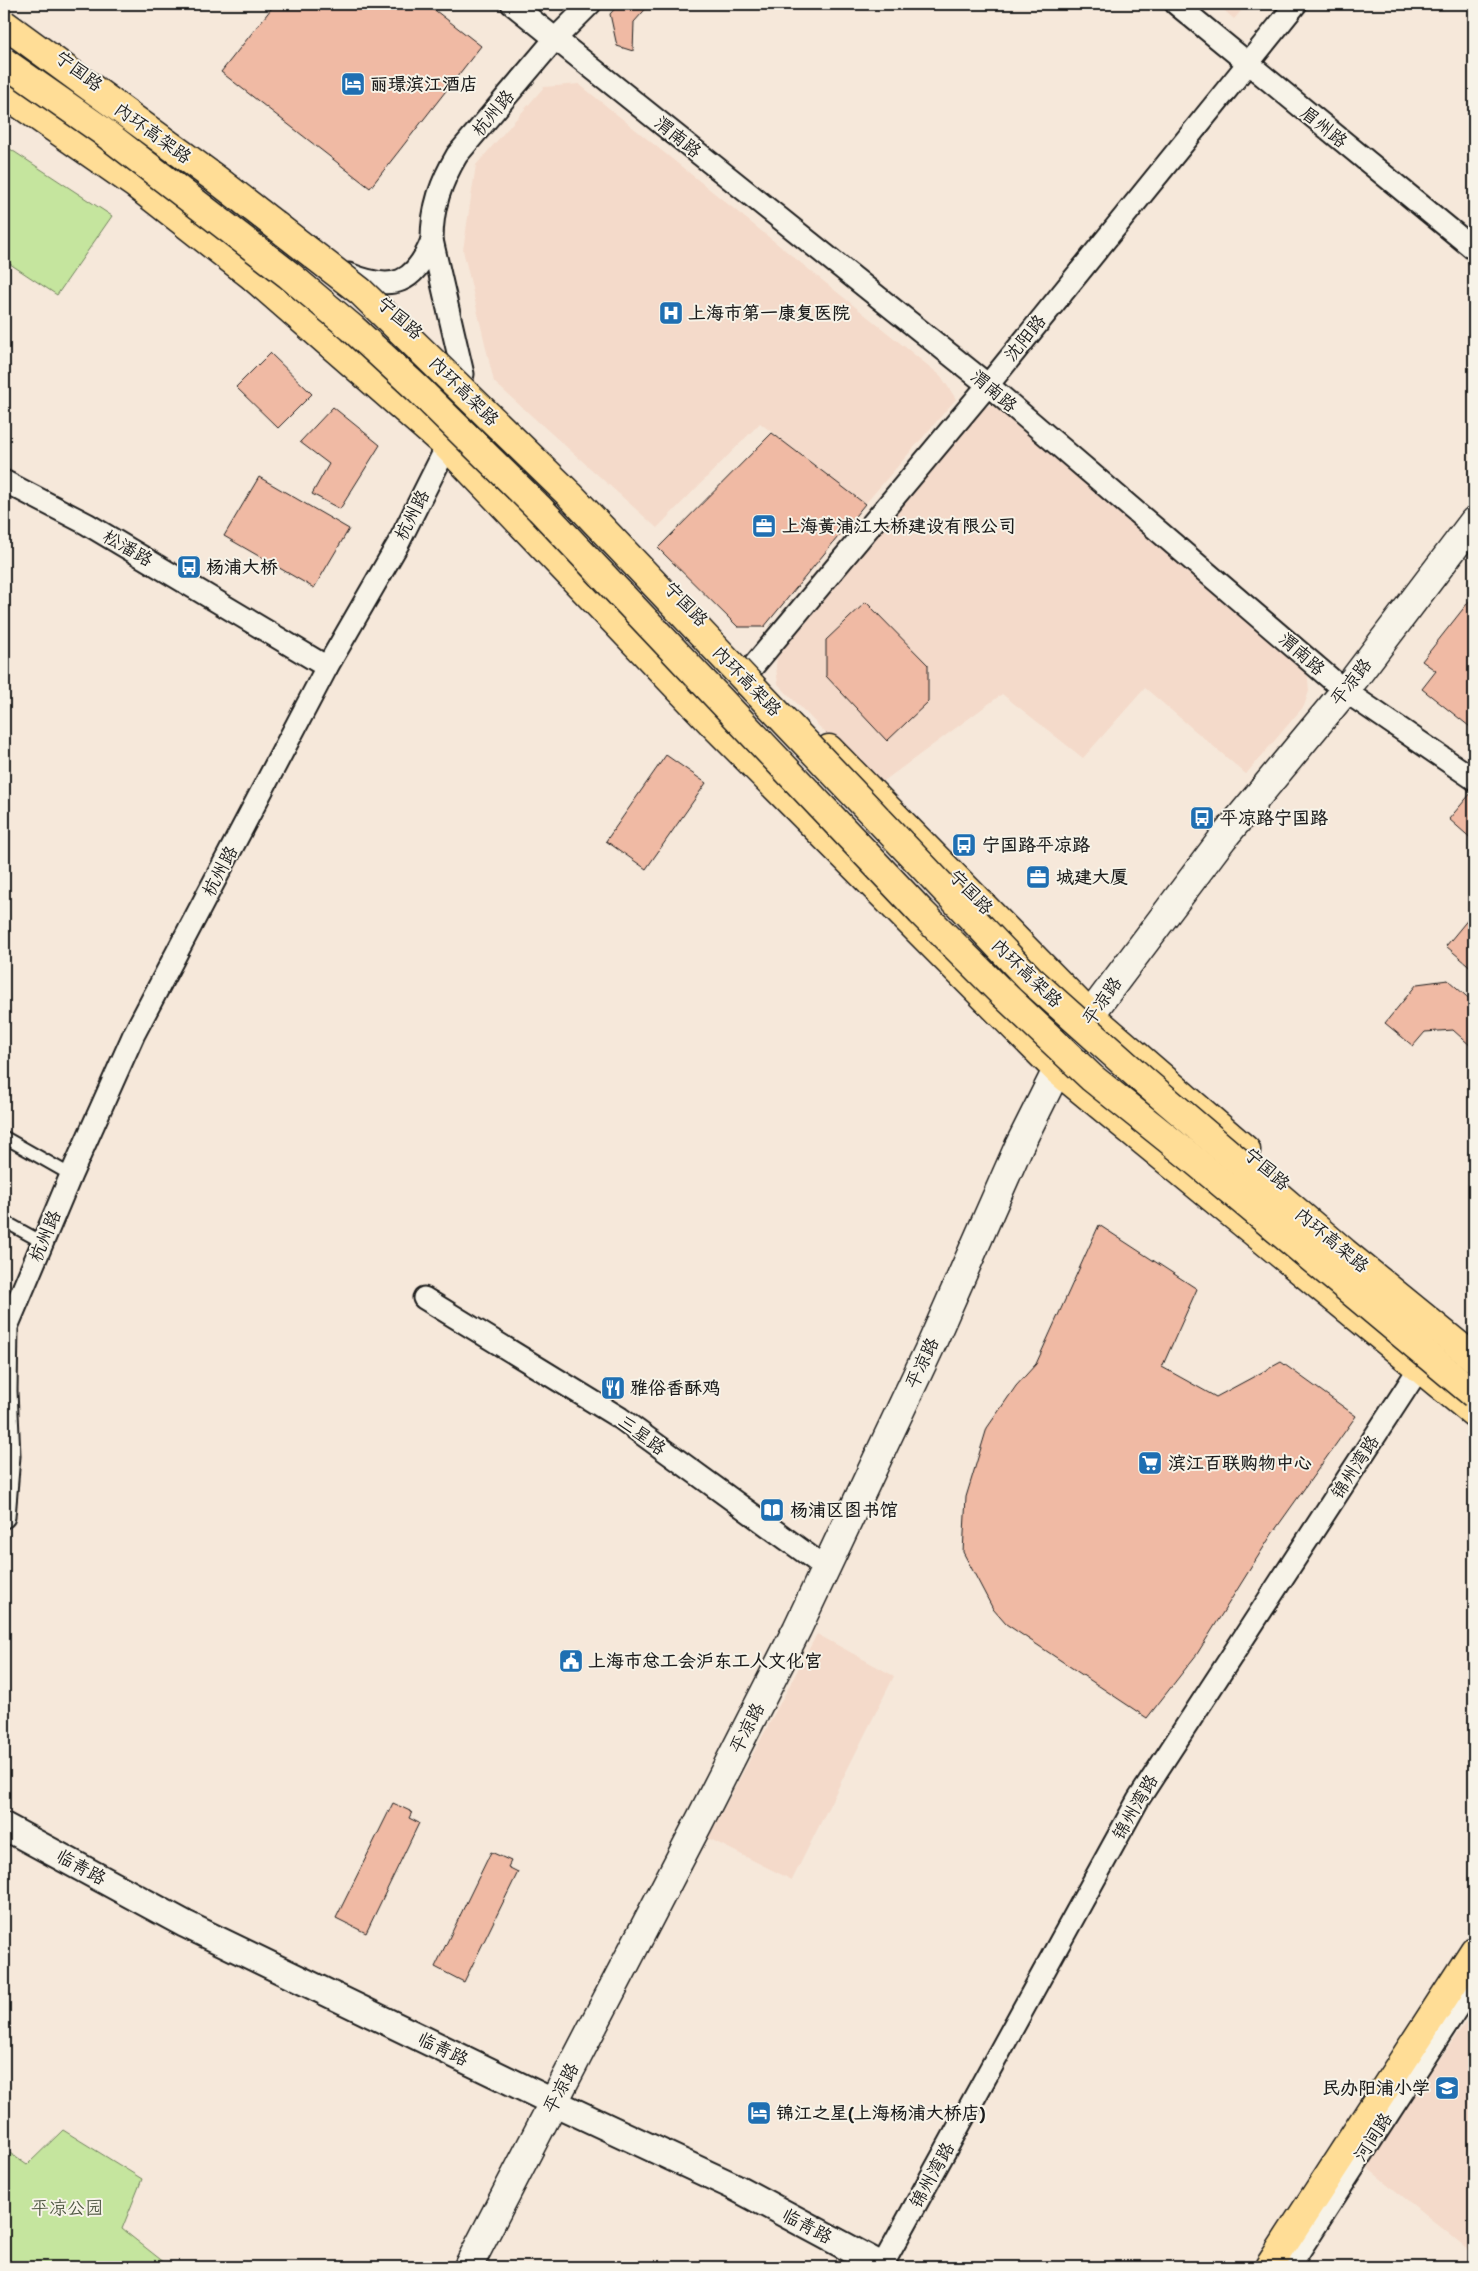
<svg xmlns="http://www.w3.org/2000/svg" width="1478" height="2271" viewBox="0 0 1478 2271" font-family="Itim,'LXGW WenKai TC',sans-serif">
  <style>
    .built { fill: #f4daca }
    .green { fill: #c5e59e; stroke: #70805d }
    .building { fill: #f0baa4; stroke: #1c1c1c }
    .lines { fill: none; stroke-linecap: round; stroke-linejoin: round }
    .service-casing { stroke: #1c1c1c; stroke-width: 15 }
    .minor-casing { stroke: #1c1c1c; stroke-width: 25 }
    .tertiary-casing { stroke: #1c1c1c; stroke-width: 30 }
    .secondary-casing { stroke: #1c1c1c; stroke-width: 31 }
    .primary-casing { stroke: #1c1c1c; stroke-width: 31 }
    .trunk-casing { stroke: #1c1c1c; stroke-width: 31 }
    .service { stroke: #f7f3e8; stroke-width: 11 }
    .minor { stroke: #f7f3e8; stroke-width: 21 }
    .tertiary { stroke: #f7f3e8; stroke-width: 26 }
    .secondary { stroke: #f7f3e8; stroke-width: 28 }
    .primary { stroke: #ffdd96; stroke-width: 28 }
    .trunk { stroke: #ffdd96; stroke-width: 28 }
    .trunk-bridge-casing { stroke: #1c1c1c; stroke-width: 31; stroke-linecap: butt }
    .trunk-bridge { stroke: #ffdd96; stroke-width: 28 }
    .labels { text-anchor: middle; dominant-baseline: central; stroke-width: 4; stroke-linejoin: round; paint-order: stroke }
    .street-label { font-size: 18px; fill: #1c1c1c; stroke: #f7f3e8 }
    .poi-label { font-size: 18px; font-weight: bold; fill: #1c1c1c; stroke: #f7f3e8; text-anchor: start }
    .park-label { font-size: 18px; fill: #4f5843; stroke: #f7f3e8 }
  </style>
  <rect width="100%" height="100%" fill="#f6e8da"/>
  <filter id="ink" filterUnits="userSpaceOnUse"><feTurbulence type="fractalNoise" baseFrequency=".02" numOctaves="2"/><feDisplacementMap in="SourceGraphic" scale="10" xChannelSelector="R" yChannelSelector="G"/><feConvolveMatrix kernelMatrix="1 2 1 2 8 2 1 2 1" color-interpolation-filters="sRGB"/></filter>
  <g filter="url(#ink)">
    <!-- built -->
    <g class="built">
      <polygon points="1217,4 1247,4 1234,19"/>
      <polygon points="579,84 941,376 956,399 865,504 760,423 657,528 494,382 463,250 476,165 544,87"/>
      <polygon points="992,405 999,407 1307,668 1309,691 1304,706 1246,774 1145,688 1083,758 1002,694 877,786 778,684 776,667 777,654 976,415 983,408"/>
      <polygon points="817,1634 894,1676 792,1880 708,1838"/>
      <polygon points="1474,2010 1474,2254 1365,2166"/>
    </g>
    <!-- green -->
    <g class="green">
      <polygon points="4,145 112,216 57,295 4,260"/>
      <polygon points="63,2130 142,2179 122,2229 170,2267 4,2267 4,2149 27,2165"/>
    </g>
    <!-- building -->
    <g class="building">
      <polygon points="275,4 319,4 322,6 323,4 427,4 481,46 370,188 221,72"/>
      <polygon points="619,4 650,4 634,22 633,51 617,46 610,14"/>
      <polygon points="270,353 312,394 278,428 236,387"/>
      <polygon points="333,407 380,445 340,509 312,494 329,464 300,442"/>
      <polygon points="772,433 865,504 764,627 738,627 658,548"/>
      <polygon points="259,477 349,529 314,588 224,536"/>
      <polygon points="1474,595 1474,730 1422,689 1436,671 1422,661"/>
      <polygon points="866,602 928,665 928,702 887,741 826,676 826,640"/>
      <polygon points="666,755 706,783 646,869 606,841"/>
      <polygon points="1471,793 1474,796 1474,841 1449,819"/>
      <polygon points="1474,912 1474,970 1446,946"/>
      <polygon points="1448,980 1474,1003 1474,1045 1472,1047 1453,1030 1425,1032 1413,1046 1385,1023 1417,984"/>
      <polygon points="1099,1225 1197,1289 1162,1367 1216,1397 1281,1362 1356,1416 1272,1534 1197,1654 1147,1718 1006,1624 993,1609 963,1552 966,1497 987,1428 1016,1386 1036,1364"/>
      <polygon points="393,1803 412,1812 409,1818 419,1823 366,1933 336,1918"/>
      <polygon points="491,1852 511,1861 508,1867 518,1872 464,1982 435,1967"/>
    </g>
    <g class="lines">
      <defs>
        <g id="service">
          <polyline points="4,1137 71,1175"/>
          <polyline points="4,1221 42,1242"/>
        </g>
        <g id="minor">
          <polyline points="512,4 988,385 1345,691 1474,779"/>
          <polyline points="1176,4 1474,249"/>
          <path d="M349 274C393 292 415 284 432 240"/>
          <polyline points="4,481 87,524 327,667"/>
          <polyline points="750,670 988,385 1296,4"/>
          <polyline points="424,1298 620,1418 826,1568"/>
          <path d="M4 1517 9 1456 6 1391 7 1327 71 1175 134 1034 327 667 398 544 447 446 463 374 432 240C432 207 441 182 457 155L555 39 590 4"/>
          <polyline points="882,2266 1138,1800 1420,1367"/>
          <polyline points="1289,2267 1474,1982"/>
        </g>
        <polyline id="tertiary" points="4,1826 185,1924 553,2102 733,2186 884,2267"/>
        <polyline id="secondary" points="468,2267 697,1826 797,1629 932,1343 1019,1146 1057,1070 1090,1015 1223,838 1345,691 1474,521"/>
        <g id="primary">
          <polyline points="4,93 135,184 251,275 447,446 712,723 1057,1070 1474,1413"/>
          <polyline points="829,749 1090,1015 1246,1150"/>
        </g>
        <polyline id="trunk" points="1269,2267 1474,1951"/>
      </defs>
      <!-- service casing -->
      <use href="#service" class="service-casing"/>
      <!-- minor casing -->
      <use href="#minor" class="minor-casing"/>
      <!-- tertiary casing -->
      <use href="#tertiary" class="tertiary-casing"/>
      <!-- secondary casing -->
      <use href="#secondary" class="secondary-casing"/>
      <!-- primary casing -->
      <use href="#primary" class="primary-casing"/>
      <!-- trunk casing -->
      <use href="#trunk" class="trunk-casing"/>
      <!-- service -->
      <use href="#service" class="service"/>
      <!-- minor -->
      <use href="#minor" class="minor"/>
      <!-- tertiary -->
      <use href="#tertiary" class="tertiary"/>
      <!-- secondary -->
      <use href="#secondary" class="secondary"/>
      <!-- primary -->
      <use href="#primary" class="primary"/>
      <!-- trunk -->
      <use href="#trunk" class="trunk"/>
      <defs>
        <g id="trunk-bridge">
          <polyline points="4,24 216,179 360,291 570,495 1030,979 1144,1081 1344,1252 1474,1358"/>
          <polyline points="4,62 101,130 289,275 352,328 418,389 540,509 921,912 1000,991 1092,1078 1188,1155 1474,1394"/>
        </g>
      </defs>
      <!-- trunk-bridge casing -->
      <use href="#trunk-bridge" class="trunk-bridge-casing"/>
      <!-- trunk-bridge -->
      <use href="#trunk-bridge" class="trunk-bridge"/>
    </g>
  </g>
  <!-- icons -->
  <defs>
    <symbol id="hotel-square" viewBox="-11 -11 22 22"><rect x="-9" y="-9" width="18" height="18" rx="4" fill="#1f6fb2" stroke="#f7f3e8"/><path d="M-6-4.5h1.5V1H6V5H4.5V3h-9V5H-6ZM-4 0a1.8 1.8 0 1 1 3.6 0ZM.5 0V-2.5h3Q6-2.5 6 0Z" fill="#fff"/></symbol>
    <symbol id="hospital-square" viewBox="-11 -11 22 22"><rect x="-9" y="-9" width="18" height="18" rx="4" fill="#1f6fb2" stroke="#f7f3e8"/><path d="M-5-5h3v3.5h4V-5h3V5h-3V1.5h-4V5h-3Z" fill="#fff"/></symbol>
    <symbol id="office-square" viewBox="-11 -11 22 22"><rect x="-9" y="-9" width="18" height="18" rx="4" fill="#1f6fb2" stroke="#f7f3e8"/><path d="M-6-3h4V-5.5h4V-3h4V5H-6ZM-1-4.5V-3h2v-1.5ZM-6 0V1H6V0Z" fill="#fff"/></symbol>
    <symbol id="bus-square" viewBox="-11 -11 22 22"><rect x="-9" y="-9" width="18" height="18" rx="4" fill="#1f6fb2" stroke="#f7f3e8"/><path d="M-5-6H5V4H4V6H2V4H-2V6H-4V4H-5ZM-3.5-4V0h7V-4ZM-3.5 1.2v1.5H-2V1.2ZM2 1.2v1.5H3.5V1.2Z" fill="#fff"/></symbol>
    <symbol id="restaurant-square" viewBox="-11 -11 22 22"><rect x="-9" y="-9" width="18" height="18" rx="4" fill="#1f6fb2" stroke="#f7f3e8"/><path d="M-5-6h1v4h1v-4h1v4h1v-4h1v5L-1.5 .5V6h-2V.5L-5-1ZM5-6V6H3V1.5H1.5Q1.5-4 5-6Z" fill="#fff"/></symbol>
    <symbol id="supermarket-square" viewBox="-11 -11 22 22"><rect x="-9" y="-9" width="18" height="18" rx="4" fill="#1f6fb2" stroke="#f7f3e8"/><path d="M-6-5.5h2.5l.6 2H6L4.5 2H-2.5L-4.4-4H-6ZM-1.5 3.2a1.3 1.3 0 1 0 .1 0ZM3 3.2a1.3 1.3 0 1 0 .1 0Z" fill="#fff"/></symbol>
    <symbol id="library-square" viewBox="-11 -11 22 22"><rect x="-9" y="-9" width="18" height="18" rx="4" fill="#1f6fb2" stroke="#f7f3e8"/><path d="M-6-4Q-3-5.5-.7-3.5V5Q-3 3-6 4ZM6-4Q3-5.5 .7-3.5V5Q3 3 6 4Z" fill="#fff"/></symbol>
    <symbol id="civic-square" viewBox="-11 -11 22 22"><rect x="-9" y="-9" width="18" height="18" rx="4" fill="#1f6fb2" stroke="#f7f3e8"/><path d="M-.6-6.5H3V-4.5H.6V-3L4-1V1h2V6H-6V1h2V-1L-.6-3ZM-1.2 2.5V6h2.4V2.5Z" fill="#fff"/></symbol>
    <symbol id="school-square" viewBox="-11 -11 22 22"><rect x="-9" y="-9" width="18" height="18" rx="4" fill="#1f6fb2" stroke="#f7f3e8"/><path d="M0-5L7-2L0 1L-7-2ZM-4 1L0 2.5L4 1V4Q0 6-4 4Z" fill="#fff"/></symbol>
  </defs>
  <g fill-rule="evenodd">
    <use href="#hotel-square" x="339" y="70" width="28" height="28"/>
    <use href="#hospital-square" x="657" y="299" width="28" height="28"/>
    <use href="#office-square" x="750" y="512" width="28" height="28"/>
    <use href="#bus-square" x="175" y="553" width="28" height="28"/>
    <use href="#bus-square" x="1188" y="804" width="28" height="28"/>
    <use href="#bus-square" x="950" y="831" width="28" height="28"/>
    <use href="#office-square" x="1024" y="863" width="28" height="28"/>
    <use href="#restaurant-square" x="599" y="1374" width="28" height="28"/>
    <use href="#supermarket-square" x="1136" y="1449" width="28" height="28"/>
    <use href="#library-square" x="758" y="1496" width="28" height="28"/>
    <use href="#civic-square" x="557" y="1647" width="28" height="28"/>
    <use href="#school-square" x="1433" y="2074" width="28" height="28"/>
    <use href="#hotel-square" x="745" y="2099" width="28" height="28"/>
  </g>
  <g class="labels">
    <!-- street labels -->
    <g class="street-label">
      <text transform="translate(79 71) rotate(37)">宁国路</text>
      <text transform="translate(493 113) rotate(-50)">杭州路</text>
      <text transform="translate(1324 127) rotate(39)">眉州路</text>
      <text transform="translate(153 133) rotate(36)">内环高架路</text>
      <text transform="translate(678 137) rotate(39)">渭南路</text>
      <text transform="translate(400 318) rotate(41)">宁国路</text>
      <text transform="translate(1025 338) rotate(-51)">沈阳路</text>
      <text transform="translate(464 391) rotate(45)">内环高架路</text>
      <text transform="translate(994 391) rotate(40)">渭南路</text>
      <text transform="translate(412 515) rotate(-63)">杭州路</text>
      <text transform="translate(128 548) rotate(30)">松潘路</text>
      <text transform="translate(686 604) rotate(46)">宁国路</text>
      <text transform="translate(1302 654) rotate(41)">渭南路</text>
      <text transform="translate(747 681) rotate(46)">内环高架路</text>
      <text transform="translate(1351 682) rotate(-52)">平凉路</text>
      <text transform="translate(220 871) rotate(-62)">杭州路</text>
      <text transform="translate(971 892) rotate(46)">宁国路</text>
      <text transform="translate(1027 973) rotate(44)">内环高架路</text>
      <text transform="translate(1102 1001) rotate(-55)">平凉路</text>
      <text transform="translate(1267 1169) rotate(41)">宁国路</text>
      <text transform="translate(45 1236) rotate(-67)">杭州路</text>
      <text transform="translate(1332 1240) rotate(40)">内环高架路</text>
      <text transform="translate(922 1363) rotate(-65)">平凉路</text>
      <text transform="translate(642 1435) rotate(36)">三星路</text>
      <text transform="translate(1355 1467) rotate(-57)">锦州湾路</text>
      <text transform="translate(747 1728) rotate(-63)">平凉路</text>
      <text transform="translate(1135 1807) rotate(-60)">锦州湾路</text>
      <text transform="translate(81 1867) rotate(29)">临青路</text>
      <text transform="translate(443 2049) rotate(26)">临青路</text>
      <text transform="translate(561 2088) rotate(-62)">平凉路</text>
      <text transform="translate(1373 2137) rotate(-57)">河间路</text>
      <text transform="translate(932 2175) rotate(-61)">锦州湾路</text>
      <text transform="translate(807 2226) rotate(28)">临青路</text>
    </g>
    <!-- poi labels -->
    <g class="poi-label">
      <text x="370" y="84">丽璟滨江酒店</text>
      <text x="688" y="313">上海市第一康复医院</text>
      <text x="782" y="526">上海黄浦江大桥建设有限公司</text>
      <text x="206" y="567">杨浦大桥</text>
      <text x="1220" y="818">平凉路宁国路</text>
      <text x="982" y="845">宁国路平凉路</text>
      <text x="1056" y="877">城建大厦</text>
      <text x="630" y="1388">雅俗香酥鸡</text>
      <text x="1168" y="1463">滨江百联购物中心</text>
      <text x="790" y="1510">杨浦区图书馆</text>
      <text x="588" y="1661">上海市总工会沪东工人文化宫</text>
      <text x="1430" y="2088" text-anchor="end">民办阳浦小学</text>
      <text x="776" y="2113">锦江之星(上海杨浦大桥店)</text>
    </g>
    <!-- park labels -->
    <g class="park-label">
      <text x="67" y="2208">平凉公园</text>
    </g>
  </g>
  <!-- margin -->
  <rect width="1478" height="2271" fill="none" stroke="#f7f3e8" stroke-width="20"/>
  <rect x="10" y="10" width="1458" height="2251" fill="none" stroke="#1c1c1c" stroke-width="2" filter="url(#ink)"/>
</svg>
